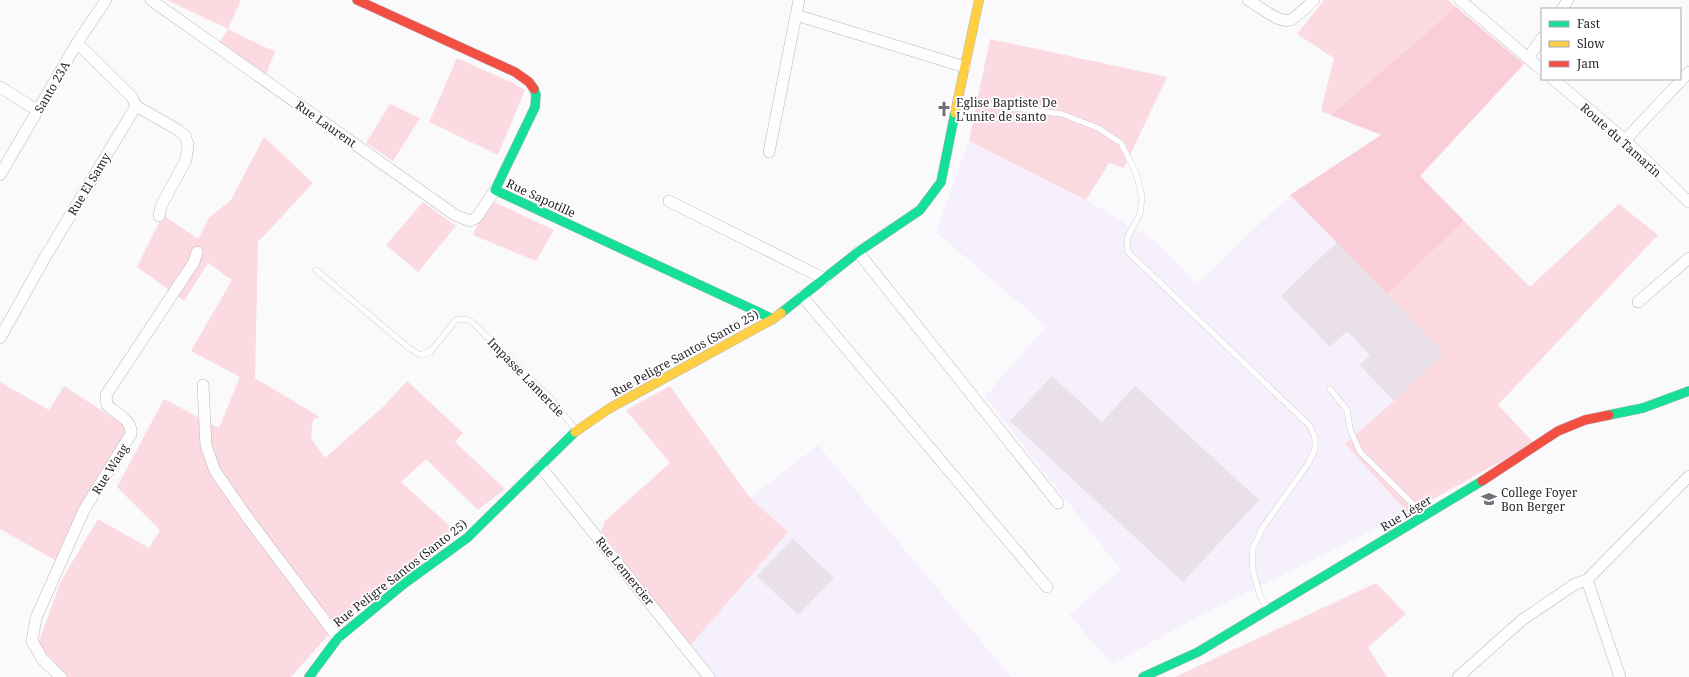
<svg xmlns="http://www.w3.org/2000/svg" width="1689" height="677" viewBox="0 0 1689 677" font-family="'Noto Serif',serif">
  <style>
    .built { fill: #f5f0fb }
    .green { fill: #fcdae2 }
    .forest { fill: #f9ced8 }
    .building { fill: #eae0e8 }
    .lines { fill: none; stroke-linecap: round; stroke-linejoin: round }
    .lane-casing { stroke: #bab7bd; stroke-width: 6 }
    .street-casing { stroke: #bab7bd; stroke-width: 12 }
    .fast-casing { stroke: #bab7bd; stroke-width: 10 }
    .slow-casing { stroke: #bab7bd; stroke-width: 10 }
    .jam-casing { stroke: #bab7bd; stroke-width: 10 }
    .lane { stroke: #fefeff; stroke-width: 5.5 }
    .street { stroke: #fefeff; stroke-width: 11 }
    .fast { stroke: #16e098; stroke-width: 9 }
    .slow { stroke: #ffcf43; stroke-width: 9 }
    .jam { stroke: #f24e42; stroke-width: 9 }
    .labels { text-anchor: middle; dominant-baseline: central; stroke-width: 3.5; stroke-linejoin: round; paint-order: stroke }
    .street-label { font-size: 12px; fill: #29252e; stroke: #fff }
    .poi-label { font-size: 12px; fill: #29252e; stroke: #fff; text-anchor: start }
  </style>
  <rect width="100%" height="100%" fill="#faf9fc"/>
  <!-- built -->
  <g class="built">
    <polygon points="969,141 1086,200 1156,242 1197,284 1290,195 1444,353 1394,401 1345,444 1408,513 1199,616 1112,664 1069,615 1121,570 985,397 1046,326 936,232"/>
    <polygon points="818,445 1011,677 714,677 689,647 787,532 750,498"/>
  </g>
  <!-- green -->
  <g class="green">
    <polygon points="167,0 241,0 228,29 275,52 265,76 216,48 228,29"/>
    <polygon points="1324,0 1448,0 1456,7 1331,115 1321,111 1334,58 1297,34"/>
    <polygon points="990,39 1167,77 1124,168 1109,163 1086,200 969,141"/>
    <polygon points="457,58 513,83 525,90 498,155 429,122"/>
    <polygon points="390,104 420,118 393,161 366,143"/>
    <polygon points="264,137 313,183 258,242 255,378 320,417 313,420 311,438 325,458 383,407 407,381 463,433 455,442 505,489 478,510 426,459 401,482 453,529 348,613 291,677 67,677 38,644 61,581 98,519 149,548 160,530 117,487 164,399 219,428 240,377 191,351 232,280 208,263 184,301 137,267 163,215 198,239 209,218 231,200"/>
    <polygon points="488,199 554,230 536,261 473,235"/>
    <polygon points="423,202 456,226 418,272 386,245"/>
    <polygon points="1619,204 1658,235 1498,405 1534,443 1408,513 1345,444 1394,401 1444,353 1387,294 1464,221 1530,287"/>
    <polygon points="0,382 49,410 64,386 130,429 57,561 0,529"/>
    <polygon points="670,386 750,498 788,532 689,647 601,531 605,521 670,463 626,410"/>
    <polygon points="1376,583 1406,614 1368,647 1387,677 1175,677"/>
  </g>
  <!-- forest -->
  <polygon class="forest" points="1456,7 1524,64 1420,176 1464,221 1387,294 1290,195 1381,135 1331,115"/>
  <!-- building -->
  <g class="building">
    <polygon points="1337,242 1444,353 1394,401 1360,365 1370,355 1347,331 1330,347 1281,296"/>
    <polygon points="1052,376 1102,422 1135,386 1259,500 1183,582 1010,421"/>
    <polygon points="793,539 834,578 798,615 757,576"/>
  </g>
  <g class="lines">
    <defs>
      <g id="lane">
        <polyline points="959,101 1062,114 1098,128 1121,143 1136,173 1142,197 1140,214 1127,238 1128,252 1310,426 1315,438 1315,449 1308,464 1263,527 1252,550 1253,571 1260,596 1268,609"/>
        <polyline points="316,270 409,348 420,355 430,352 456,320 461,319 469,320 475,325 551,399 576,430"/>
        <polyline points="1330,389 1347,410 1350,429 1360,452 1416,507 1425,514"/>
      </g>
      <g id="street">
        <polyline points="151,0 455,215 470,221 477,217 495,190"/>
        <path d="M1248 0C1257 5 1280 24 1290 20 1296 18 1308 5 1314 0"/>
        <polyline points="1460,0 1542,70"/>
        <polyline points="1562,9 1568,0"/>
        <polyline points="796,15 965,67"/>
        <polyline points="1528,58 1542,38"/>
        <polyline points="1553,79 1625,140 1689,202"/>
        <polyline points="0,87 38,111"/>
        <polyline points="136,106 178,130 185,136 188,144 186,160 161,206 159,216"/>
        <polyline points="1625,140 1689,72"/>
        <polyline points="769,152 799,0"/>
        <polyline points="0,175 77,43 106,0"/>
        <polyline points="669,201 825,279"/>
        <polyline points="858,252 1058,503"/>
        <polyline points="802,296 1047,587"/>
        <polyline points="1638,302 1689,258"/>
        <polyline points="0,338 44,259 136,106 132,97 77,43"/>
        <polyline points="203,385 206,446 215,471 247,517 338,638"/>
        <polyline points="540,466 709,677"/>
        <polyline points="1587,580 1620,677"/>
        <path d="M61 677 43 660 32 641 36 618 84 510 131 434C133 421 116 413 107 405L106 395 194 262 197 252"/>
        <polyline points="1458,677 1522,620 1575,584 1587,580 1689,476"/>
      </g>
      <g id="fast">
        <polyline points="534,89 536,95 535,107 495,190 773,319"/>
        <polyline points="781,313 858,252 920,210 941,182 955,113"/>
        <polyline points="1609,415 1643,408 1689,391"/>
        <polyline points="309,677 338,638 405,583 467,538 575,432"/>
        <polyline points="1143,677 1198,652 1482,481"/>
      </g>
      <g id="slow">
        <polyline points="955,113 979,0"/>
        <polyline points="575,432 610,408 773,319 781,313"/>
      </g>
      <g id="jam">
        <polyline points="357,0 515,72 529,82 534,89"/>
        <polyline points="1482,481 1558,431 1585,420 1609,415"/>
      </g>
    </defs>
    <!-- lane casing -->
    <use href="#lane" class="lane-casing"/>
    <!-- street casing -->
    <use href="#street" class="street-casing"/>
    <!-- fast casing -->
    <use href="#fast" class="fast-casing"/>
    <!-- slow casing -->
    <use href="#slow" class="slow-casing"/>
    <!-- jam casing -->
    <use href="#jam" class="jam-casing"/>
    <!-- lane -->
    <use href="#lane" class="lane"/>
    <!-- street -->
    <use href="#street" class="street"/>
    <!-- fast -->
    <use href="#fast" class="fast"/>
    <!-- slow -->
    <use href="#slow" class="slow"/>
    <!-- jam -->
    <use href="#jam" class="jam"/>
  </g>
  <!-- icons -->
  <defs>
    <symbol id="church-bare" viewBox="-9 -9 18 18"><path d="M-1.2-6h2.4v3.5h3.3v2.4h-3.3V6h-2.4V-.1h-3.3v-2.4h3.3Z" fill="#726f76" stroke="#fff" stroke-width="2.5" paint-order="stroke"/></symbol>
    <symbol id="school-bare" viewBox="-9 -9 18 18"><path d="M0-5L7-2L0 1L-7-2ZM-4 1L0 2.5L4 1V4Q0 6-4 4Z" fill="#726f76" stroke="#fff" stroke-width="2.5" paint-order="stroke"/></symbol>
  </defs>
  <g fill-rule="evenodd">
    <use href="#church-bare" x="933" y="98" width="22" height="22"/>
    <use href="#school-bare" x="1478" y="488" width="22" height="22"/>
  </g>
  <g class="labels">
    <!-- street labels -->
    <g class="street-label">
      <text transform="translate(52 87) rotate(-60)">Santo 23A</text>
      <text transform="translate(326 124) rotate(35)">Rue Laurent</text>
      <text transform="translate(1621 140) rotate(42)">Route du Tamarin</text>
      <text transform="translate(89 184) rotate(-59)">Rue El Samy</text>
      <text transform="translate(541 198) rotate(25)">Rue Sapotille</text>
      <text transform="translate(685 353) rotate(-29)">Rue Peligre Santos (Santo 25)</text>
      <text transform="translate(526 377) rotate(46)">Impasse Lamercie</text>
      <text transform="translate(110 469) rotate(-58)">Rue Waag</text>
      <text transform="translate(1406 513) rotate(-31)">Rue Léger</text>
      <text transform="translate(625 571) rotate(51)">Rue Lemercier</text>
      <text transform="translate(400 573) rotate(-38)">Rue Peligre Santos (Santo 25)</text>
    </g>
    <!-- poi labels -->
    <g class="poi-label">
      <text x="956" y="102">Eglise Baptiste De<tspan x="956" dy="14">L'unite de santo</tspan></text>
      <text x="1501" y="492">College Foyer<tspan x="1501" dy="14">Bon Berger</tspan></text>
    </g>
  </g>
  <!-- legend -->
  <rect x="1541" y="8" width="140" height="72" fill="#ffffff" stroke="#a9a8ab"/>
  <rect x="1549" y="21" width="20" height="6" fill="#16e098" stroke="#a9a8ab"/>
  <text x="1577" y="28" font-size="12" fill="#29252e">Fast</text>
  <rect x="1549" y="41" width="20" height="6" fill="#ffcf43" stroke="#a9a8ab"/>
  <text x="1577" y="48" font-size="12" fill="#29252e">Slow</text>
  <rect x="1549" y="61" width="20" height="6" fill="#f24e42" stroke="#a9a8ab"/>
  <text x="1577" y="68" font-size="12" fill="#29252e">Jam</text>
</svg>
